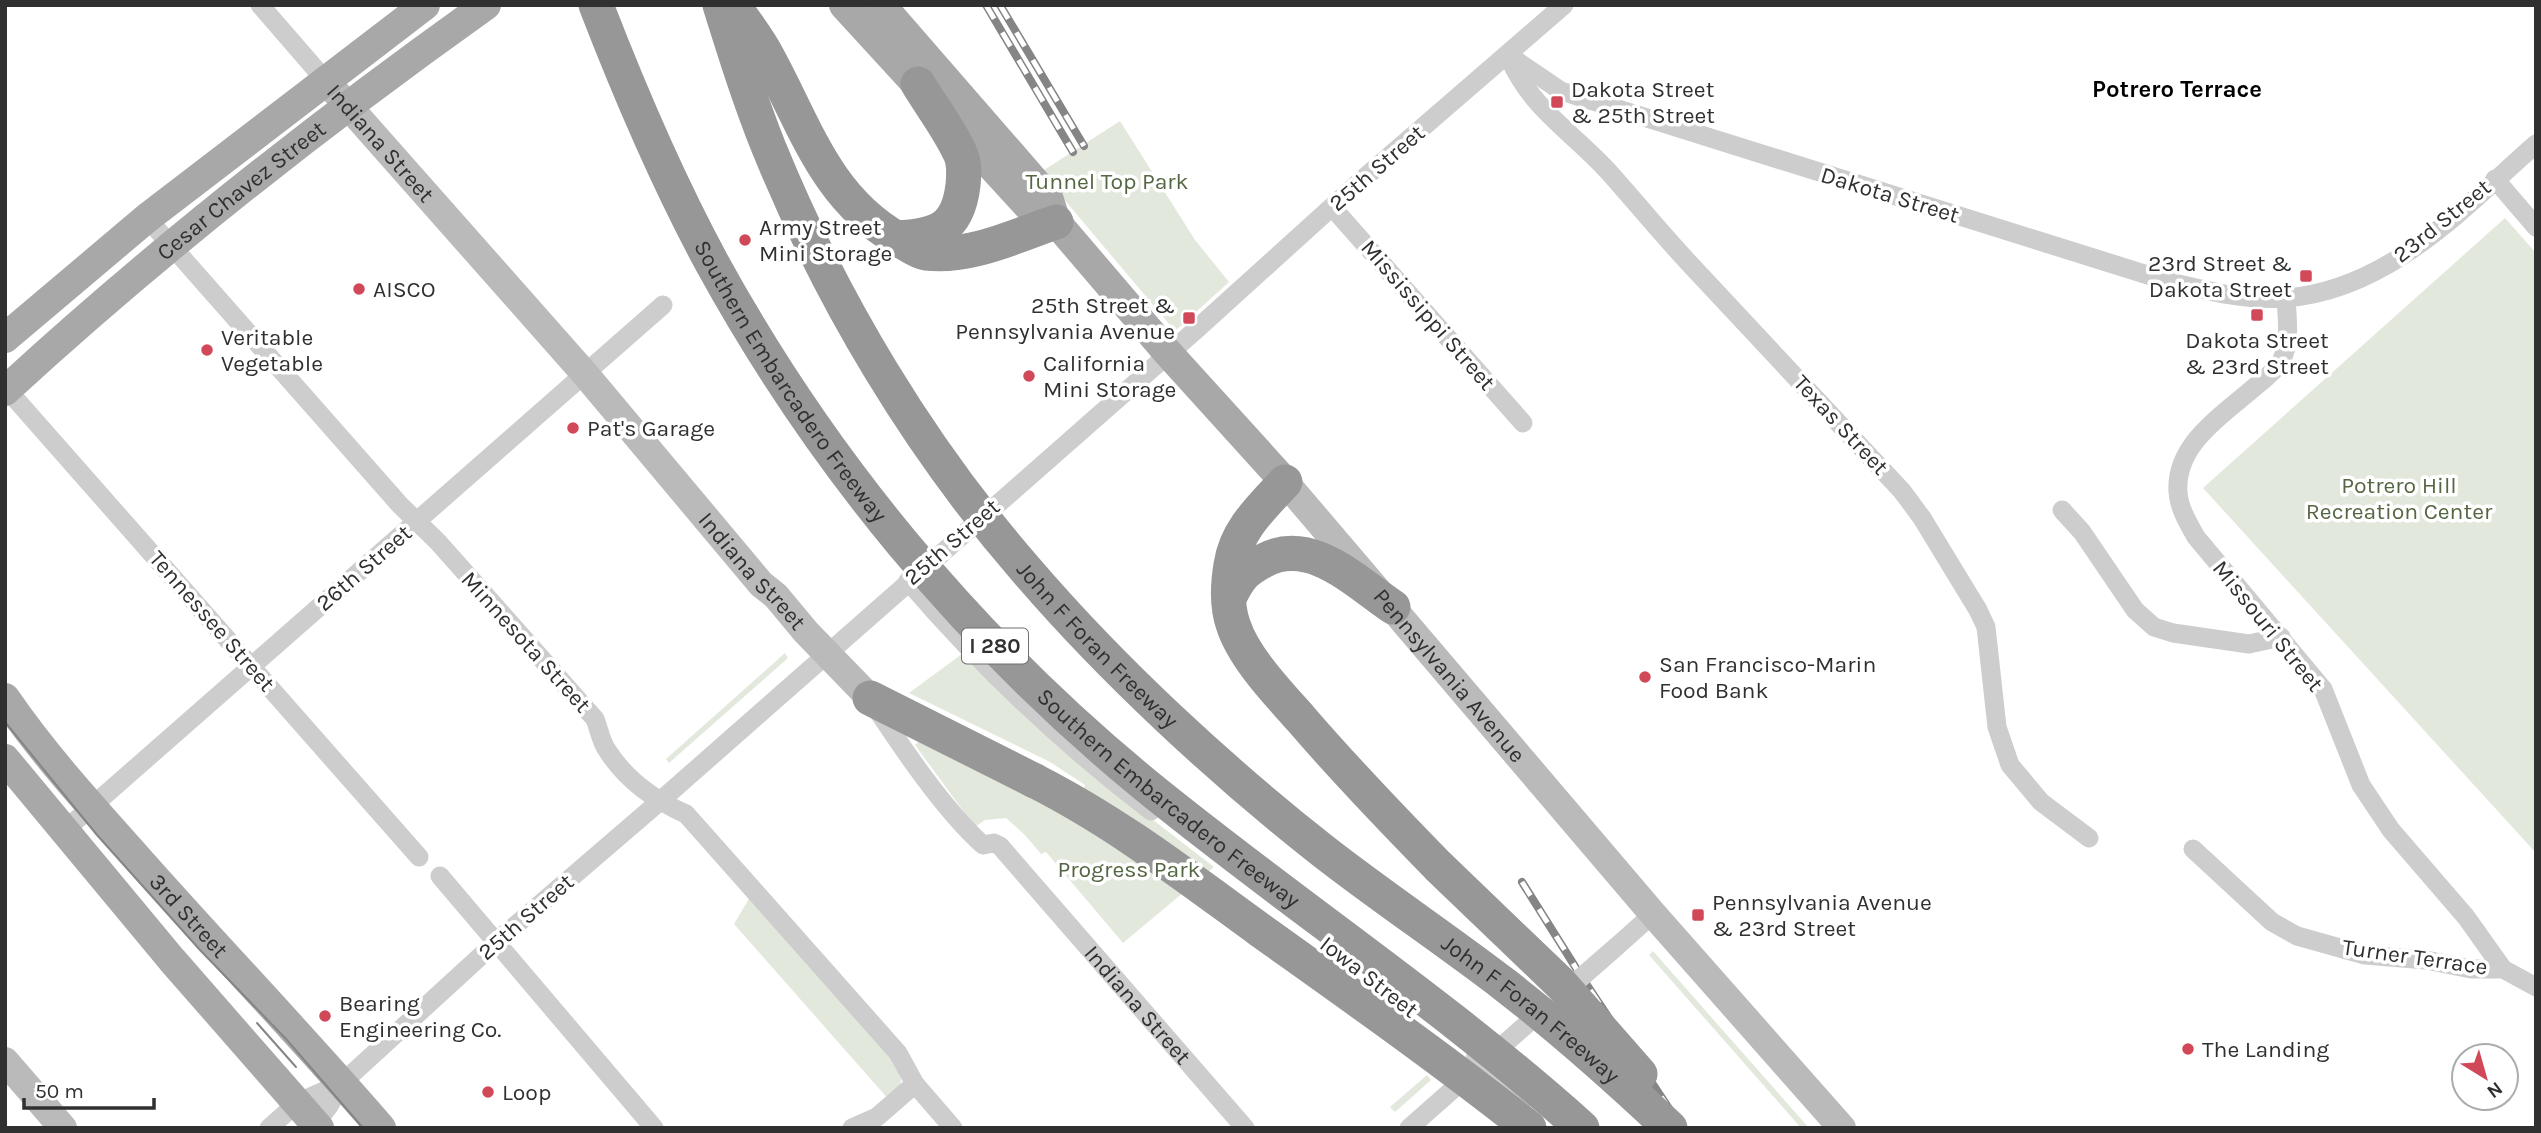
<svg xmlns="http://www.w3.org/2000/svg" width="2541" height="1133" viewBox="0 0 2541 1133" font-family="Karla,sans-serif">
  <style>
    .green { fill: #e3e8dd }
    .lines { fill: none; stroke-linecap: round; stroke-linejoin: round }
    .street { stroke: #cdcdcd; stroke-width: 19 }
    .secondary { stroke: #bababa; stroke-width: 28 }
    .primary { stroke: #a8a8a8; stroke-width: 30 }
    .highway { stroke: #979797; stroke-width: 35 }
    .tram { stroke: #858585; stroke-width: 2 }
    .rail-casing { stroke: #858585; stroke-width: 8 }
    .rail { stroke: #fff; stroke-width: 5; stroke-dasharray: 16; stroke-linecap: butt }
    .street-bridge { stroke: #cdcdcd; stroke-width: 19 }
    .highway-bridge { stroke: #979797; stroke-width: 35 }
    .poi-dot { fill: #d14858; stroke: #fff; stroke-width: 2.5 }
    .labels { text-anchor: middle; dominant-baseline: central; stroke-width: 7; stroke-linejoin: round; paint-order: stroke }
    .shield { fill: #fff; stroke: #6e6e6e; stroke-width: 2 }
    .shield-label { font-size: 21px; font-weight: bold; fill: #303030 }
    .poi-label { font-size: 23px; fill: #303030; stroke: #fff; text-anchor: start }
    .street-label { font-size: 23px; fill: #303030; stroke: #fff }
    .park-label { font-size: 23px; fill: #556742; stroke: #fff }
    .neighbourhood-label { font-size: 24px; font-weight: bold; fill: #000; stroke: #fff }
  </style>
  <rect width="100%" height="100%" fill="#fff"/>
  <!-- green -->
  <g class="green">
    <polygon points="1120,121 1195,240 1229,282 1175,331 1041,172"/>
    <polygon points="2505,218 2536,253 2536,853 2203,488"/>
    <polygon points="970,648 1104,782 1214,867 1123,943 1046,852 1041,854 1025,835 1006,818 985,820 975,827 915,745 919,741 1076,815 1085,785 1050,762 909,693"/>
    <polygon points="785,653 788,658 669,763 666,759"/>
    <polygon points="750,897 896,1059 902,1074 899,1093 890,1101 734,924"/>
    <polygon points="1653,951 1809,1128 1801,1128 1649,955"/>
    <polygon points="1427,1075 1431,1080 1395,1112 1390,1107"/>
  </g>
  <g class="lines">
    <!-- street -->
    <g class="street">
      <polyline points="260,5 325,80"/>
      <path d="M1508 55 1561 91 2170 282C2207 291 2247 301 2286 298 2389 290 2463 208 2536 144"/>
      <path d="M1510 60C1534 111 1570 130 1607 170 1634 200 1660 232 1688 262 1759 339 1831 415 1902 491L1922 518 1978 610 1986 627 1997 727 2010 765 2041 802 2089 838"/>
      <polyline points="2495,179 2536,227"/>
      <polyline points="1332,207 1523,423"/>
      <path d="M147 218 400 505 438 542 595 719C599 729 601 742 607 750 626 780 654 800 686 814L898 1053 915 1084 953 1128"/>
      <path d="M2286 298C2287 318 2291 343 2281 361 2274 373 2260 382 2250 391 2219 417 2175 446 2178 492 2179 508 2188 523 2196 537L2323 689 2361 785 2391 830 2466 917 2503 969 2536 987"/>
      <polyline points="5,387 419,857"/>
      <polyline points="2062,510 2082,532 2135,610 2154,627 2173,633 2249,644 2281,637"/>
      <path d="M908 581C981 666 1062 743 1151 811"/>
      <path id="s1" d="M874 705C903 749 944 810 983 845L994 843 1000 846 1245 1128"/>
      <polyline points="65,830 663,305"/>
      <polyline points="2193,849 2272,922 2297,936 2365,955 2426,960 2471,969 2503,969"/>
      <polyline points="440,876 654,1128"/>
      <polyline points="1616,947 1653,914"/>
      <polyline points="1475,1058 1521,1104"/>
      <polyline points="269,1128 297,1103 342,1083 496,942 659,802 1198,328 1356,185 1564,5"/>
      <polyline points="312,1128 329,1106 342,1083"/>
      <polyline points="852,1128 877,1117 915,1084"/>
      <polyline points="1409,1128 1545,1008"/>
    </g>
    <!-- secondary -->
    <g class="secondary">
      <path id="s2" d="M325 80 585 374 761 584 776 596 806 632 870 698"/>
      <path id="s3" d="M1285 482 1653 914 1842 1128"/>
      <polyline points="5,1061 63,1128"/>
    </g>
    <!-- primary -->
    <g class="primary">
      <polyline points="844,5 1032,210 1056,222 1168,353 1285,482"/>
      <polyline points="881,5 1048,197 1056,222"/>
      <polyline points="5,338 147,218 425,5"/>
      <path id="s4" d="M5 391C157 251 319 124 486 5"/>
      <path id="s5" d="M5 698C42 752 87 802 131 851 213 944 300 1034 381 1128"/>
      <polyline points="5,759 172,960 319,1128"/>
    </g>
    <!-- highway -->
    <g class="highway">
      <path d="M733 5C744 21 757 37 766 54 804 122 824 197 898 239 906 243 917 252 926 253 970 258 1015 236 1056 222"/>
      <path d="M897 238C937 236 958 229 963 185 964 174 965 163 960 153 949 129 932 107 918 84"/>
      <path d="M1285 482C1262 507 1236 530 1231 565 1228 583 1227 607 1233 624 1243 657 1278 693 1301 719 1345 770 1392 819 1439 867"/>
      <path d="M1230 596C1239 578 1244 571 1263 561 1310 535 1356 582 1393 607"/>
      <polyline points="870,698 1035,781"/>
    </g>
    <!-- tram -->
    <g class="tram">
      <polyline points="5,722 97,835 200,950 286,1039 363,1128"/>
      <polyline points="257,1023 296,1067"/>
    </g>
    <defs>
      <g id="rail">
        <polyline points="986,5 1073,152"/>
        <polyline points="1000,5 1084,146"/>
        <polyline points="1522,882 1581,976 1682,1128"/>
      </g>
    </defs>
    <!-- rail casing -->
    <use href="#rail" class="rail-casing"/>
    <!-- rail -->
    <use href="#rail" class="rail"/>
    <!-- street-bridge -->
    <polyline class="street-bridge" points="1561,995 1616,947"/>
    <!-- highway-bridge -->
    <g class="highway-bridge">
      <path id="s6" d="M596 5C630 93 667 180 712 263 821 462 968 639 1143 783 1287 901 1443 1003 1582 1128"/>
      <path id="s7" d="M720 5C735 53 750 101 769 148 831 300 919 447 1027 571 1112 670 1220 770 1323 851 1382 897 1445 939 1505 985 1563 1030 1617 1078 1670 1128"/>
      <path d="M1035 781C1116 822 1187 877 1260 930 1351 995 1442 1059 1529 1128"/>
      <polyline points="1439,867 1561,984 1640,1074"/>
    </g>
  </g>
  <!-- markers -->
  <g class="poi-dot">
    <rect x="1550" y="95" width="14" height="14" rx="3.5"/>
    <circle cx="745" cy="240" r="7"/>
    <rect x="2299" y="269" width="14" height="14" rx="3.5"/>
    <circle cx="359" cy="289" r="7"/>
    <rect x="2250" y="308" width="14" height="14" rx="3.5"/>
    <rect x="1182" y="311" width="14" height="14" rx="3.5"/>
    <circle cx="207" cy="350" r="7"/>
    <circle cx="1029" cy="376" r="7"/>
    <circle cx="573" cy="428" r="7"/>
    <circle cx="1645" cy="677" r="7"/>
    <rect x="1691" y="908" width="14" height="14" rx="3.5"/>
    <circle cx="325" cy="1016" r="7"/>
    <circle cx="2188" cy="1049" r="7"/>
    <circle cx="488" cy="1092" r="7"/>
  </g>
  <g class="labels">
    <!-- shield labels -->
    <rect class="shield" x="962" y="628.5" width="66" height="35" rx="5"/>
    <g class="shield-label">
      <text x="995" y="646">I 280</text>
    </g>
    <!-- poi labels -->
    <g class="poi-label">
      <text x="1571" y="89">Dakota Street<tspan x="1571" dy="26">&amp; 25th Street</tspan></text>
      <text x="759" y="227">Army Street<tspan x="759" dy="26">Mini Storage</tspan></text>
      <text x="2292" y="263" text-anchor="end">23rd Street &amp;<tspan x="2292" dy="26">Dakota Street</tspan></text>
      <text x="373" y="289">AISCO</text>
      <text x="1175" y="305" text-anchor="end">25th Street &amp;<tspan x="1175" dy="26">Pennsylvania Avenue</tspan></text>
      <text x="221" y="337">Veritable<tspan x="221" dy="26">Vegetable</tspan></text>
      <text x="2257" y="340" text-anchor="middle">Dakota Street<tspan x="2257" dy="26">&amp; 23rd Street</tspan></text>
      <text x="1043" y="363">California<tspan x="1043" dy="26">Mini Storage</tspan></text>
      <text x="587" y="428">Pat's Garage</text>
      <text x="1659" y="664">San Francisco-Marin<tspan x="1659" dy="26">Food Bank</tspan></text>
      <text x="1712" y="902">Pennsylvania Avenue<tspan x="1712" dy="26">&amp; 23rd Street</tspan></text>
      <text x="339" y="1003">Bearing<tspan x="339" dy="26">Engineering Co.</tspan></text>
      <text x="2202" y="1049">The Landing</text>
      <text x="502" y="1092">Loop</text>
    </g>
    <!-- street labels -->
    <g class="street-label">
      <text stroke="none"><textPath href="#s2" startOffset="84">Indiana Street</textPath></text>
      <text transform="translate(1377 168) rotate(-41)">25th Street</text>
      <text stroke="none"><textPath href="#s4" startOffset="310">Cesar Chavez Street</textPath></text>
      <text transform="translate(1890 195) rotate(17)">Dakota Street</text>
      <text transform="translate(2442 221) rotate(-39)">23rd Street</text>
      <text transform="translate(1428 315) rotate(49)">Mississippi Street</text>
      <text stroke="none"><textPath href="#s6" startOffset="425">Southern Embarcadero Freeway</textPath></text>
      <text transform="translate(1841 425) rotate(47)">Texas Street</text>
      <text transform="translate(952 542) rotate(-41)">25th Street</text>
      <text transform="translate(364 568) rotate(-41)">26th Street</text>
      <text stroke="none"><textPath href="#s2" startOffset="651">Indiana Street</textPath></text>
      <text transform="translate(212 621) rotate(49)">Tennessee Street</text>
      <text transform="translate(2268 626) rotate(51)">Missouri Street</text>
      <text transform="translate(526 642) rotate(48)">Minnesota Street</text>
      <text stroke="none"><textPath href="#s7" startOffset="751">John F Foran Freeway</textPath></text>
      <text stroke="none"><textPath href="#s3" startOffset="254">Pennsylvania Avenue</textPath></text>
      <text stroke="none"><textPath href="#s6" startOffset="992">Southern Embarcadero Freeway</textPath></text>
      <text stroke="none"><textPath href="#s5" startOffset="285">3rd Street</textPath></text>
      <text transform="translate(526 917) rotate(-41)">25th Street</text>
      <text transform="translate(2415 957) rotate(8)">Turner Terrace</text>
      <text transform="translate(1369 977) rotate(38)">Iowa Street</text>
      <text stroke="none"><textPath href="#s1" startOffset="406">Indiana Street</textPath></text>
      <text stroke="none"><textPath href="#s7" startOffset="1318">John F Foran Freeway</textPath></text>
    </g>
    <!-- park labels -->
    <g class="park-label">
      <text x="1107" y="181">Tunnel Top Park</text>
      <text x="2399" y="485">Potrero Hill<tspan x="2399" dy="26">Recreation Center</tspan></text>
      <text x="1129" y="869">Progress Park</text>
    </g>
    <!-- neighbourhood labels -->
    <g class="neighbourhood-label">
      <text x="2177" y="89">Potrero Terrace</text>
    </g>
  </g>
  <!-- border -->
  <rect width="2541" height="1133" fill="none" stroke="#303030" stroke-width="14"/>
  <!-- north arrow -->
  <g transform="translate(2485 1077) rotate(143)"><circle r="33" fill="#ffffff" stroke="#acacac" stroke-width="2"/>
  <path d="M0-5L12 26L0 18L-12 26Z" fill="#d14858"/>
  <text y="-10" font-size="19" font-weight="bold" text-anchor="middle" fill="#303030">N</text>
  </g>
  <!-- scale -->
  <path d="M24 1098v10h130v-10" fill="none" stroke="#303030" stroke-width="3.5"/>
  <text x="35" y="1098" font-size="21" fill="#303030" stroke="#ffffff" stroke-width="5" paint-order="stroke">50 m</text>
</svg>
